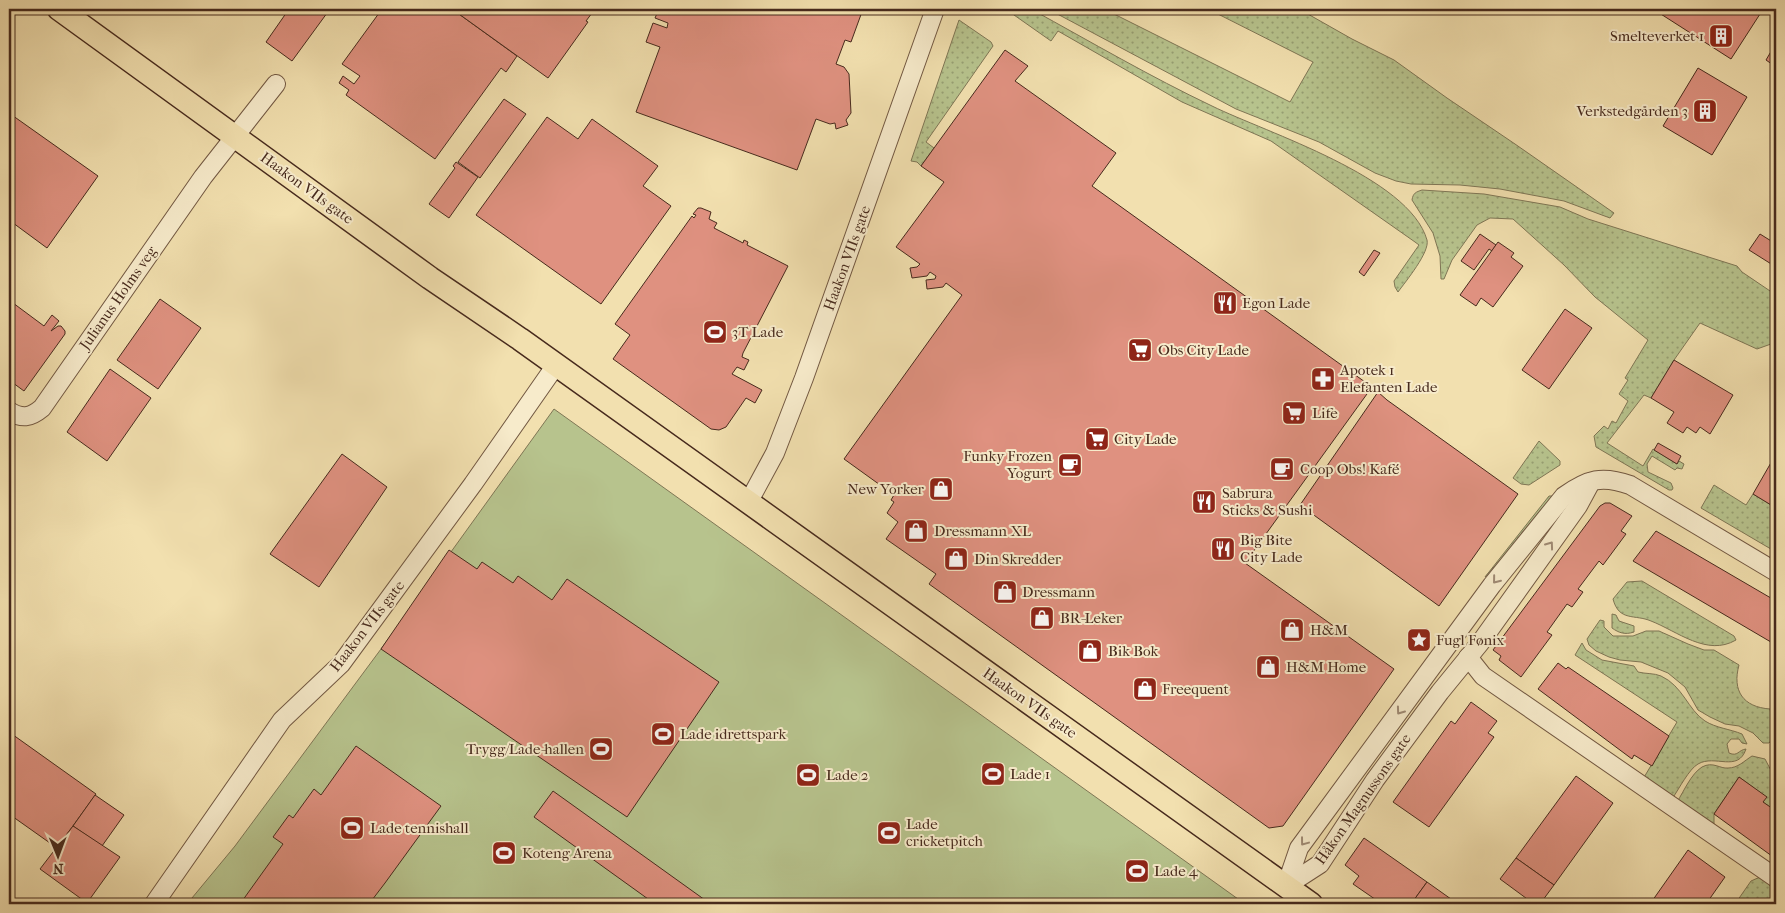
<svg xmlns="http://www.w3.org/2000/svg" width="1785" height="913" viewBox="0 0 1785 913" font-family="'IM FELL French Canon',serif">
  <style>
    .grass { fill: url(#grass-dots); stroke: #7f7655 }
    .green { fill: #b7c38d; stroke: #7f7655 }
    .building { fill: #df9180; stroke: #472a1d }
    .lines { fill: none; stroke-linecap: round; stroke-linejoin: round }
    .minor-casing { stroke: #725842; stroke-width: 20 }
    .major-casing { stroke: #472a1d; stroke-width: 25 }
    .minor { stroke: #f7ebcb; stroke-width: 18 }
    .major { stroke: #f2e0af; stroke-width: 22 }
    .oneway { stroke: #9f8a74 }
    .labels { text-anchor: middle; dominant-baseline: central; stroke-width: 4; stroke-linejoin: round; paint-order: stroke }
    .poi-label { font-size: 15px; fill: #472a1d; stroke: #f7ebcb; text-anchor: start }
    .street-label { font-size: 15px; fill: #472a1d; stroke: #f7ebcb }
  </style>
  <defs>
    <pattern id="grass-dots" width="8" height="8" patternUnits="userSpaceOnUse" patternTransform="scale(1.25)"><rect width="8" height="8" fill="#b7c38d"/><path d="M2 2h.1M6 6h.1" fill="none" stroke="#979f73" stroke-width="1.8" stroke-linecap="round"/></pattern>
  </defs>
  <rect width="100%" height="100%" fill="#f2e0af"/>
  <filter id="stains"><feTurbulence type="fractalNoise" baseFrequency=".004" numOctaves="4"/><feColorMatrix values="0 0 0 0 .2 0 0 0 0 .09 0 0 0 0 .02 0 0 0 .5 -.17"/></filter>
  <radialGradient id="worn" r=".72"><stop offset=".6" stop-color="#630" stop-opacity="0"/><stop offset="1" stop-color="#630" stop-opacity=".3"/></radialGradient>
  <!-- grass -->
  <g class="grass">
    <path d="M1009 9H1031C1091 42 1151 77 1212 106 1267 133 1409 177 1427 240 1430 252 1406 281 1398 292L1395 287 1394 281 1419 245 1415 242 1271 141 1182 102 1058 31 1051 41 1014 15 1009 11Z"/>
    <polygon points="1048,9 1104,9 1290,102 1313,62 1208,9 1299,9 1352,39 1394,60 1447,98 1515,144 1614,213 1610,218 1564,201 1500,189 1460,185 1411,184 1396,181 1375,173 1319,142 1236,109"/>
    <polygon points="959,20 991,42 993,46 926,142 934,148 921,166 917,162 911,161"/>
    <path d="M1422 190 1484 194 1560 207 1588 219 1737 266 1742 272 1776 295V344H1771L1757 349 1700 323 1674 360 1651 398 1644 395 1607 443 1643 466 1653 449 1677 464 1679 461 1684 464 1682 469 1677 468 1675 470 1652 456 1647 464 1648 472 1671 483 1673 488 1672 490H1669L1596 447 1594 436 1604 426 1608 429 1612 421 1616 423 1628 401 1619 394 1628 380 1625 378 1648 340 1595 297 1564 265 1513 219 1490 218 1477 225 1452 260 1444 279H1441L1440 256 1433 233 1412 200C1413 193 1416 192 1422 190Z"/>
    <polygon points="1539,441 1560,461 1560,465 1529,485 1521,484 1513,478"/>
    <polygon points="1714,485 1746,505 1753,494 1776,508 1776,552 1701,508"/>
    <polygon points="1549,496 1553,496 1554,498 1547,508 1485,577"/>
    <path d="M1642 581 1734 636 1736 640C1707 657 1677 631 1651 621 1635 614 1619 622 1613 599L1627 582Z"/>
    <path d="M1612 614 1616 615 1619 621 1634 626V632C1625 635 1619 633 1612 628Z"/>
    <path d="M1600 620 1604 621V627L1613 636H1633L1646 631H1659L1688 644 1704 650H1714L1739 665C1732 691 1743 707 1770 709 1772 721 1778 733 1769 743H1763L1753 733 1739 726 1725 724 1710 717 1698 710 1685 687 1668 673 1641 662 1620 660 1609 657 1596 651 1589 645 1587 639Z"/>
    <path d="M1582 643 1586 650 1602 660 1634 666 1638 672C1646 674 1654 673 1661 676 1683 686 1688 710 1705 721 1716 728 1730 729 1742 734L1747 744 1742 743 1739 739H1731L1727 744 1729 753C1738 757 1738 750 1746 749 1738 773 1715 754 1698 764 1689 769 1679 789 1672 799L1643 779 1677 722 1575 655Z"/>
    <path d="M1752 756 1765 759 1776 780V811L1763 802 1766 797 1739 777 1714 814V825L1677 802C1684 791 1691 774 1702 767 1713 761 1720 769 1728 768 1738 768 1744 761 1752 756Z"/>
    <polygon points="1760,877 1776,888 1776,904 1735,904 1751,881"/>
  </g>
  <!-- green -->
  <polygon class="green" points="554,409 1245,904 187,904 235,846 381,649"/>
  <!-- building -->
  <g class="building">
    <polygon points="289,9 330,9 292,61 266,42"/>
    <polygon points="382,9 452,9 517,56 506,72 501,68 435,159 346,95 349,90 339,83 343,76 354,84 360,76 342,64"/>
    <polygon points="452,9 569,9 571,10 572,9 595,9 586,21 588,22 548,78"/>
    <polygon points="659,9 863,9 851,42 845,40 836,64 844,67 849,74 851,113 846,120 848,125 836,129 835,123 830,124 816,119 797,170 636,112 660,47 646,42 653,23 667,28 668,23 655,18"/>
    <polygon points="1653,9 1752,9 1760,14 1731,59"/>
    <polygon points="1776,43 1776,67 1766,60"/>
    <polygon points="1005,50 1028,66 1015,81 1116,153 1092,186 1372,387 1245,563 1394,669 1283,826 1269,828 929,584 936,574 886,539 898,522 887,513 894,502 891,500 894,495 844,459 962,295 946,283 943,287 927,289 926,280 935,279 936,276 930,272 927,276 912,278 910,268 917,267 920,264 896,247 944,182 921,166"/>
    <polygon points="1698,68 1747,97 1712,155 1663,126"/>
    <polygon points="504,99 526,114 480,178 458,162"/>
    <polygon points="9,113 98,176 47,248 9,220"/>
    <polygon points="547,117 578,139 592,119 658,166 643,186 671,206 601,304 476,215"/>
    <polygon points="456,162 478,177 449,218 429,204 455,168 453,166"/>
    <polygon points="698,208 701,208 711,212 709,219 717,223 714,228 743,243 744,240 748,242 747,245 788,266 743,353 742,357 749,360 744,370 737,367 732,374 762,390 755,403 746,398 726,427 719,430 711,429 613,359 630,335 615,324 692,216 694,218 696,215 693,214"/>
    <polygon points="1480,234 1496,245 1492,251 1489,249 1474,270 1461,261"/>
    <polygon points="1760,234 1776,244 1776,267 1749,250"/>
    <polygon points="1498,242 1514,253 1511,257 1523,266 1493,307 1481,298 1476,306 1460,295"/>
    <polygon points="1374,250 1380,253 1364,276 1359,272"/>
    <polygon points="160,299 201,328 158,389 117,360"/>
    <polygon points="9,300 44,326 52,315 59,321 51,331 58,326 61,326 65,331 65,334 24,391 9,380"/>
    <polygon points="1565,309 1592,328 1549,389 1522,370"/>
    <polygon points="1674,360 1733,395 1710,434 1700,427 1696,433 1687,427 1683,433 1667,423 1674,412 1651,398"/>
    <polygon points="110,369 151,398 107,461 67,432"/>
    <polygon points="1378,392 1387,400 1518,494 1439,606 1300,505"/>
    <polygon points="1658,443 1681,456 1677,464 1654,450"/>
    <polygon points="342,454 387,487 319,587 270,554"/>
    <polygon points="1776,454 1776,508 1753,494"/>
    <polygon points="1605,503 1610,503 1632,516 1621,531 1626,534 1603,565 1599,561 1578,589 1583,592 1572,607 1567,604 1547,632 1552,635 1521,677 1499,660 1501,656 1493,650 1600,506"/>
    <polygon points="1656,531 1776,601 1776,645 1633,561"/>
    <polygon points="449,550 477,569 482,562 513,583 518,576 552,600 567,579 719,682 627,817 381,649"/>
    <polygon points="1558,663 1566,669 1568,667 1669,736 1652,766 1634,755 1632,759 1538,689"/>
    <polygon points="1471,702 1497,721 1488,733 1494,737 1429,827 1393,802 1451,721 1455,724"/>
    <polygon points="9,732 96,794 57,848 9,814"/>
    <polygon points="356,746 441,806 385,883 369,904 240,904 283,844 273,837 289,815 293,818 314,789 321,795"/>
    <polygon points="1576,776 1613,803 1554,885 1516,858"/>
    <polygon points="1739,777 1767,797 1763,802 1776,811 1776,859 1714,814"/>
    <polygon points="553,791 705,900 703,904 655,904 534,817"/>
    <polygon points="95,795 124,815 102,846 73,826"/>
    <polygon points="73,826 120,857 87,903 40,869"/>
    <polygon points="1364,838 1427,882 1411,904 1382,904 1353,884 1359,876 1345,865"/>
    <polygon points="1688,850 1725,877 1706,904 1650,904"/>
    <polygon points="1516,858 1554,885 1540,904 1534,904 1500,879"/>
    <polygon points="1427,882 1458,904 1411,904"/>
  </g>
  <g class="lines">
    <defs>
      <g id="minor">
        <path d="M9 411C22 419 30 418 42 408L203 177 276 84"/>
        <polyline points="748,503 775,453 804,378 935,9"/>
        <polyline points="1468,657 1483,676 1776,878"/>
        <path d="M1286 886 1299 848 1492 585 1564 496C1588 479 1602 475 1630 485L1776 572"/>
        <polyline points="1286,886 1320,864 1375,780 1440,692 1480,643 1578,506 1591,482"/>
        <polyline points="154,904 282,720 341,664 473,484 556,365"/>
      </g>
      <polyline id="major" points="59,9 430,278 520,339 1311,904"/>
    </defs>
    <!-- minor casing -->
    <use href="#minor" class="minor-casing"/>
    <!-- major casing -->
    <use href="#major" class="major-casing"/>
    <!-- minor -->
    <use href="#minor" class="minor"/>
    <!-- major -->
    <use href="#major" class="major"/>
  </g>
  <!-- one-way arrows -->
  <defs><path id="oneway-chevron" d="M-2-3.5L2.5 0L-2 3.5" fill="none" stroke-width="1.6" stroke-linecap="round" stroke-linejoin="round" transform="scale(1.25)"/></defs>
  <g class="oneway">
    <use href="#oneway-chevron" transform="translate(1550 545) rotate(-54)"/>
    <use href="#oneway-chevron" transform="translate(1496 580) rotate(129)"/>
    <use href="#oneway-chevron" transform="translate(1400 711) rotate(126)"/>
    <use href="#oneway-chevron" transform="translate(1304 842) rotate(127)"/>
  </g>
  <!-- icons -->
  <defs>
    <symbol id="building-square" viewBox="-11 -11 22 22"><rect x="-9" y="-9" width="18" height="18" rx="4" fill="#8f2418" stroke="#f7ebcb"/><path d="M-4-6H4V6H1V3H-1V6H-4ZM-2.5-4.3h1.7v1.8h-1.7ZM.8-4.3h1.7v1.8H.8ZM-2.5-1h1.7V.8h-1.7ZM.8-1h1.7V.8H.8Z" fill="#fff"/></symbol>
    <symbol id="restaurant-square" viewBox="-11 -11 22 22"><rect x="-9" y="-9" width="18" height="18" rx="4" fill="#8f2418" stroke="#f7ebcb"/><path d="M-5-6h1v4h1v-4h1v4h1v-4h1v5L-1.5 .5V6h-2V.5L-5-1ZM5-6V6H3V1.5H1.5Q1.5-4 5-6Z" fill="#fff"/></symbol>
    <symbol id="stadium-square" viewBox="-11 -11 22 22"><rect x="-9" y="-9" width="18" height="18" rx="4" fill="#8f2418" stroke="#f7ebcb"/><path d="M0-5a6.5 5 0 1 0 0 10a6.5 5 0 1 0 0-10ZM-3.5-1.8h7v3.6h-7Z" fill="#fff"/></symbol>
    <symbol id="supermarket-square" viewBox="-11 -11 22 22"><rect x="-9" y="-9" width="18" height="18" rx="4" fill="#8f2418" stroke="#f7ebcb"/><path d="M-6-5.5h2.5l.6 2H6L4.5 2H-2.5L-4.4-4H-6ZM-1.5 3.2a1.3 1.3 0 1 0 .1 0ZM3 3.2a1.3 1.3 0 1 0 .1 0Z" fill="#fff"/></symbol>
    <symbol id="pharmacy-square" viewBox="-11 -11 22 22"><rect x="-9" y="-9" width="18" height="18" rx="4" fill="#8f2418" stroke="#f7ebcb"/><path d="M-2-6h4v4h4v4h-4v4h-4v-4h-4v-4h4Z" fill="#fff"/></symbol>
    <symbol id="cafe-square" viewBox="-11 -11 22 22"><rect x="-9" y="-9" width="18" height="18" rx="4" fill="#8f2418" stroke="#f7ebcb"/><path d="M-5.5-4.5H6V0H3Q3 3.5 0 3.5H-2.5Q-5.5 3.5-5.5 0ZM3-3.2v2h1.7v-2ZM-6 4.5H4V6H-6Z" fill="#fff"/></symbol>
    <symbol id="shop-square" viewBox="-11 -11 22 22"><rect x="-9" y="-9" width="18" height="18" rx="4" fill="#8f2418" stroke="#f7ebcb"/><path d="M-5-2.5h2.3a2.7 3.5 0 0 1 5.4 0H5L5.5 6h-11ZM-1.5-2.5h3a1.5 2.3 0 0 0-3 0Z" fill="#fff"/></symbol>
    <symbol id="sight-square" viewBox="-11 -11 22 22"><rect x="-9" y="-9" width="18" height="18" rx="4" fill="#8f2418" stroke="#f7ebcb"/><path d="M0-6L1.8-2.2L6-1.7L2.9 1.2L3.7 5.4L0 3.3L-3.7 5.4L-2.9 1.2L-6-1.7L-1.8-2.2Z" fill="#fff"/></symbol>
  </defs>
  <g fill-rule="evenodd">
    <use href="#building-square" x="1707" y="22" width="28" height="28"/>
    <use href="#building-square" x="1691" y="97" width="28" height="28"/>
    <use href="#restaurant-square" x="1211" y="289" width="28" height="28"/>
    <use href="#stadium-square" x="701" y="318" width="28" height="28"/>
    <use href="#supermarket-square" x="1126" y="336" width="28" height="28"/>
    <use href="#pharmacy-square" x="1309" y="365" width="28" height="28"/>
    <use href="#supermarket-square" x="1280" y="399" width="28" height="28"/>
    <use href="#supermarket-square" x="1083" y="425" width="28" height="28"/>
    <use href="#cafe-square" x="1056" y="451" width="28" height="28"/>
    <use href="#cafe-square" x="1268" y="455" width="28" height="28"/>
    <use href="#shop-square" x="927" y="475" width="28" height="28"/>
    <use href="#restaurant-square" x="1190" y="488" width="28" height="28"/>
    <use href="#shop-square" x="902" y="517" width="28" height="28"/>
    <use href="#restaurant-square" x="1209" y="535" width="28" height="28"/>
    <use href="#shop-square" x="942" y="545" width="28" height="28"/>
    <use href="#shop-square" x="991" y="578" width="28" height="28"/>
    <use href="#shop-square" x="1028" y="604" width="28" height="28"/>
    <use href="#shop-square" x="1278" y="616" width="28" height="28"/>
    <use href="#sight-square" x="1405" y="626" width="28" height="28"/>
    <use href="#shop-square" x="1076" y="637" width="28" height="28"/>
    <use href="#shop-square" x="1254" y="653" width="28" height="28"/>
    <use href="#shop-square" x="1131" y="675" width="28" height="28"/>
    <use href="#stadium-square" x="649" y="720" width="28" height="28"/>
    <use href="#stadium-square" x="587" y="735" width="28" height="28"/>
    <use href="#stadium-square" x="979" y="760" width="28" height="28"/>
    <use href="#stadium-square" x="794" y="761" width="28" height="28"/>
    <use href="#stadium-square" x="338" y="814" width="28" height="28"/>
    <use href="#stadium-square" x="875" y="819" width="28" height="28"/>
    <use href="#stadium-square" x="490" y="839" width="28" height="28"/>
    <use href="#stadium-square" x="1123" y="857" width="28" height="28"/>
  </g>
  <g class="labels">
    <!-- poi labels -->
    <g class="poi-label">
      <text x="1704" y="36" text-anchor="end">Smelteverket 1</text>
      <text x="1688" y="111" text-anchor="end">Verkstedgården 3</text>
      <text x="1242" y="303">Egon Lade</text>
      <text x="732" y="332">3T Lade</text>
      <text x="1158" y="350">Obs City Lade</text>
      <text x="1340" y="370">Apotek 1<tspan x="1340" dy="17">Elefanten Lade</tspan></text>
      <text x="1312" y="413">Life</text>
      <text x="1114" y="439">City Lade</text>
      <text x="1052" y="456" text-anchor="end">Funky Frozen<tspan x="1052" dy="17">Yogurt</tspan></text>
      <text x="1300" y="469">Coop Obs! Kafé</text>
      <text x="924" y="489" text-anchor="end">New Yorker</text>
      <text x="1222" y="493">Sabrura<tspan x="1222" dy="17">Sticks &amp; Sushi</tspan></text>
      <text x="934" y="531">Dressmann XL</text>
      <text x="1240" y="540">Big Bite<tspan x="1240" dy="17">City Lade</tspan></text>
      <text x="974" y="559">Din Skredder</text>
      <text x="1022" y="592">Dressmann</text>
      <text x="1060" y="618">BR-Leker</text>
      <text x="1310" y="630">H&amp;M</text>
      <text x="1436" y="640">Fugl Fønix</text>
      <text x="1108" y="651">Bik Bok</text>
      <text x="1286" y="667">H&amp;M Home</text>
      <text x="1162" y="689">Freequent</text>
      <text x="680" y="734">Lade idrettspark</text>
      <text x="584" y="749" text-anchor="end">Trygg/Lade-hallen</text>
      <text x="1010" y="774">Lade 1</text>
      <text x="826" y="775">Lade 2</text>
      <text x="906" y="824">Lade<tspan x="906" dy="17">cricketpitch</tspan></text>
      <text x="370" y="828">Lade tennishall</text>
      <text x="522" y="853">Koteng Arena</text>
      <text x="1154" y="871">Lade 4</text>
    </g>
    <!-- street labels -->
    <g class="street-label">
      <text transform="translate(307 188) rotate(36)">Haakon VIIs gate</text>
      <text transform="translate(847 258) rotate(-70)">Haakon VIIs gate</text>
      <text transform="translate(118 298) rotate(-55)">Julianus Holms veg</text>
      <text transform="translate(367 626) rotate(-52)">Haakon VIIs gate</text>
      <text transform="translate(1030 703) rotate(35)">Haakon VIIs gate</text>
      <text transform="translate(1363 799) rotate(-55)">Håkon Magnussons gate</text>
    </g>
  </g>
  <!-- margin -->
  <rect width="1785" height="913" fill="none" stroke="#f2e0af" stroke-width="30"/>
  <rect x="10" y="10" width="1765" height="893" fill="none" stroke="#472a1d" stroke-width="2.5"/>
  <rect x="15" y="15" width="1755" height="883" fill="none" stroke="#472a1d"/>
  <!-- north arrow -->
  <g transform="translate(58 856) rotate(179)" stroke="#f7ebcb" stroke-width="4" paint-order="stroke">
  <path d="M0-4L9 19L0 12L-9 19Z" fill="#472a1d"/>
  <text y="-8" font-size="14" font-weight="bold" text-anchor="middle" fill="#472a1d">N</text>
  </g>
  <rect width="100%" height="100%" filter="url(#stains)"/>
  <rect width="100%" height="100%" fill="url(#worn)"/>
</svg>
